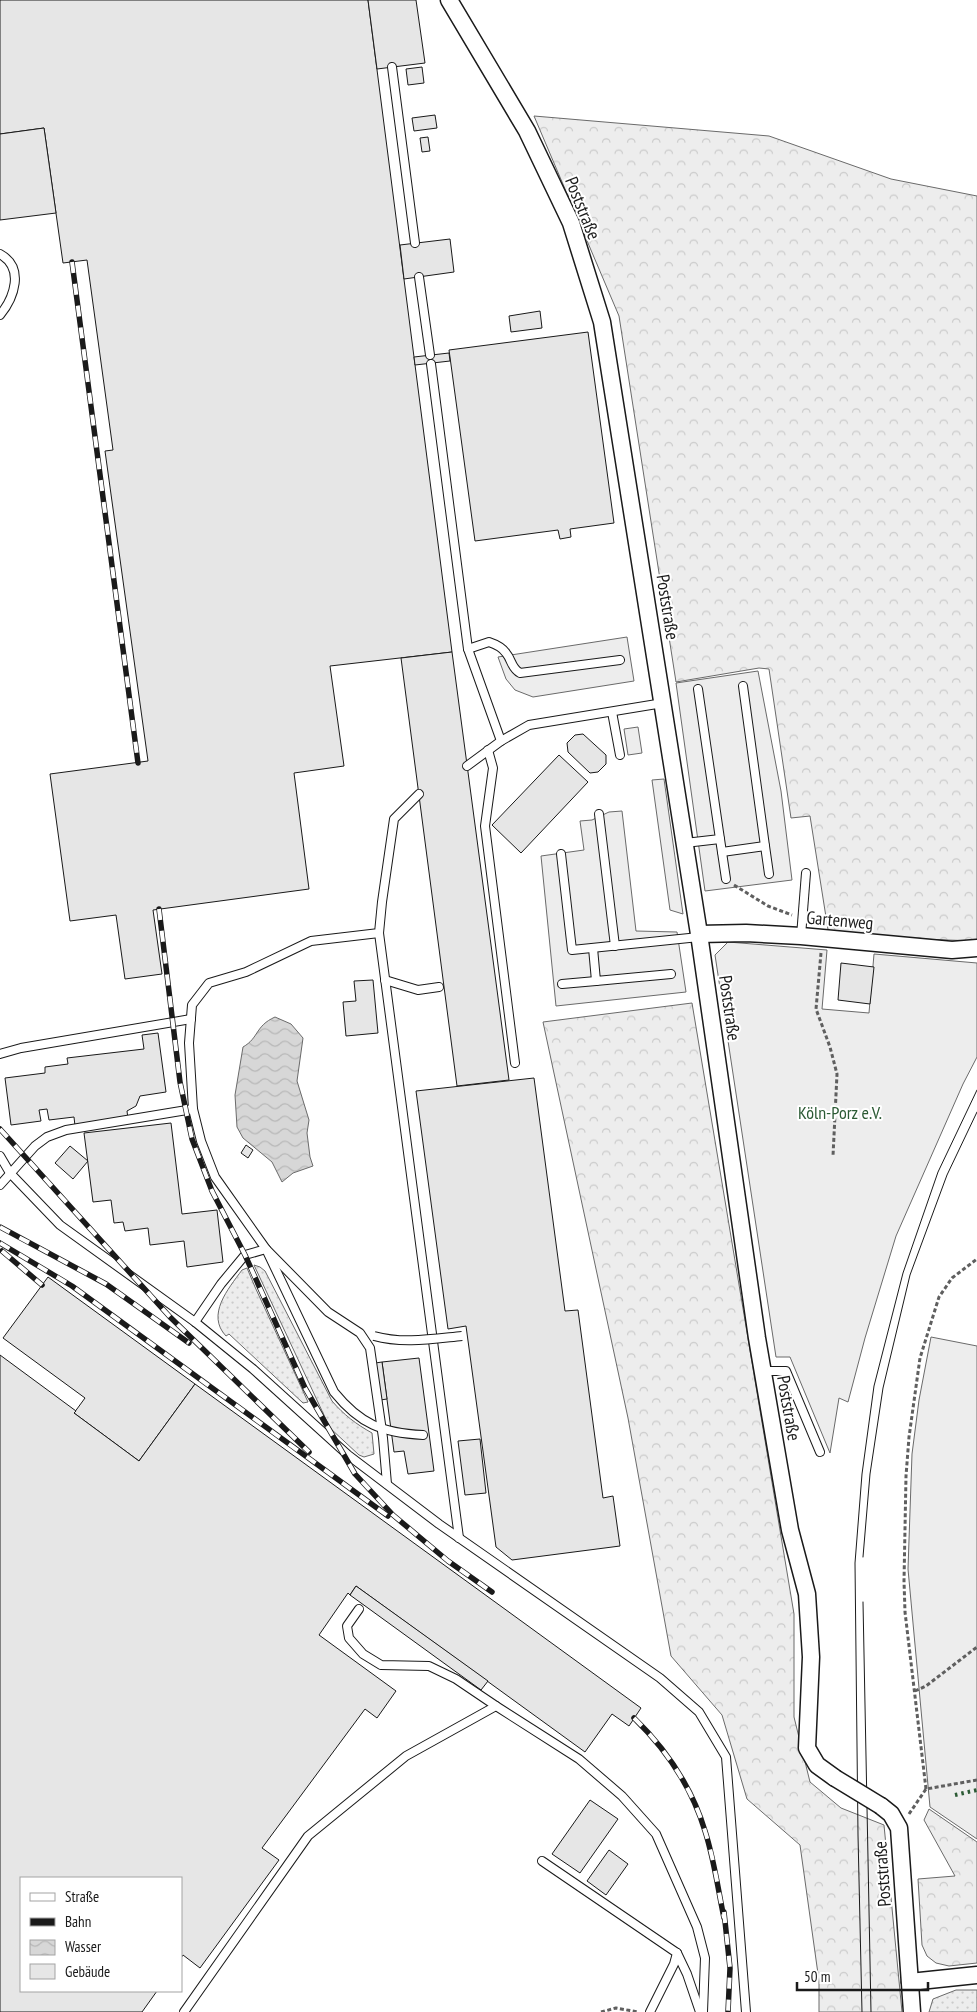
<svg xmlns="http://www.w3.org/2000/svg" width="977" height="2012" viewBox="0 0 977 2012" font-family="'PT Sans Narrow',sans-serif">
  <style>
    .grass { fill: url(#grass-dots); stroke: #6a6a6a }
    .forest { fill: url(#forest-crowns); stroke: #6a6a6a }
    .built { fill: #ededed; stroke: #6a6a6a }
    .water { fill: url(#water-waves); stroke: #6a6a6a }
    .building { fill: #e6e6e6; stroke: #1a1a1a }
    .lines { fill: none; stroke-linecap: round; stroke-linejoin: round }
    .lane-casing { stroke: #1a1a1a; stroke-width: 10 }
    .street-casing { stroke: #1a1a1a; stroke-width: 19 }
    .path { stroke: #5f5f5f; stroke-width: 3; stroke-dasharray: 4 2.5; stroke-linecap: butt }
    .lane { stroke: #fff; stroke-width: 8 }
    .street { stroke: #fff; stroke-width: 16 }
    .tram { stroke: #1a1a1a; stroke-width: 1 }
    .rail-casing { stroke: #1a1a1a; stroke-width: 5.5 }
    .rail { stroke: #fff; stroke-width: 4; stroke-dasharray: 11; stroke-linecap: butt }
    .lane-bridge-casing { stroke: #1a1a1a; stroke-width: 10; stroke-linecap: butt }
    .street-bridge-casing { stroke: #1a1a1a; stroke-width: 19; stroke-linecap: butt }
    .lane-bridge { stroke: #fff; stroke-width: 8 }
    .street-bridge { stroke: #fff; stroke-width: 16 }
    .hedge { stroke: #2b5a34; stroke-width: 4; stroke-dasharray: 2.5 4; stroke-linecap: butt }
    .labels { text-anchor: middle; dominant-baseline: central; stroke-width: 4; stroke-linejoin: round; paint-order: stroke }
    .street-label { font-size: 18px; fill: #1a1a1a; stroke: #fff }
    .park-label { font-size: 18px; fill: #2b5a34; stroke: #fff }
  </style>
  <defs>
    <pattern id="grass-dots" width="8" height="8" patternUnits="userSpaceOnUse" patternTransform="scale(1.25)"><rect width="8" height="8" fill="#ededed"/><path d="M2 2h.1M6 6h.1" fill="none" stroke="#cbcbcb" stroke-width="1.8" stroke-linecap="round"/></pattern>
    <pattern id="forest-crowns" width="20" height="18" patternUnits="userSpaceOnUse" patternTransform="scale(1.25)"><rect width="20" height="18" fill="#ededed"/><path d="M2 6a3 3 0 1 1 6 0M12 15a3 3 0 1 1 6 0" fill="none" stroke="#cbcbcb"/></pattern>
    <pattern id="water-waves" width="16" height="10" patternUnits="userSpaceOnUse" patternTransform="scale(1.25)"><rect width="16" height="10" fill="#d7d7d7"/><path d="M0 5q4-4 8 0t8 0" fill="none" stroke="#b8b8b8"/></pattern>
  </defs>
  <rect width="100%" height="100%" fill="#fff"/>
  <!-- grass -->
  <g class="grass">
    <path d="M254 1265 260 1267 265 1271 332 1401C344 1415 356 1424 372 1433L374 1454 364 1457 359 1455 330 1428Z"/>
    <path d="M247 1268 255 1287 308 1402 303 1403 229 1334 226 1336C206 1315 228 1289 242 1270Z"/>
    <polygon points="956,1990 977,1990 977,2012 929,2012 933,1999"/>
  </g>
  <!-- forest -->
  <g class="forest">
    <polygon points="534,116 769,136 891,179 977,196 977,941 829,936 810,816 791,818 769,669 759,668 676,682 619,316"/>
    <polygon points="692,1003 794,1614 794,1717 810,1782 841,1808 884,1825 902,2012 819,2012 819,1981 800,1845 747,1799 722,1715 671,1656 628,1418 543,1022"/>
    <polygon points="929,1809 977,1842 977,1963 949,1966 936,1963 927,1956 922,1945 918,1879 955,1876 924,1820"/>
  </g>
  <!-- built -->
  <g class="built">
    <polygon points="627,637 634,681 533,697 515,690 506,679 498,657"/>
    <polygon points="758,671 781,791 792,880 705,891 676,683"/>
    <polygon points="638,727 642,753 628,755 624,729"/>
    <polygon points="664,779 683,914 670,910 652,780"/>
    <polygon points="622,811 636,931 677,932 686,992 556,1006 541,856 584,850 580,821 592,820 609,812"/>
    <polygon points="728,942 827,950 822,1009 869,1013 874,954 977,963 977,1057 963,1084 896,1236 865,1338 848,1402 839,1398 830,1453 790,1357 776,1357 715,955"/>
    <polygon points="931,1337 977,1346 977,1839 930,1807 908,1569 912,1454 919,1400"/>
  </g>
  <!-- water -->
  <path class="water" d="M275 1017 291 1024 303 1038 297 1081 309 1120 307 1133 310 1157 313 1166 293 1173 282 1182 272 1162 243 1138 237 1127 235 1095 243 1047C259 1038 255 1026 275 1017Z"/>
  <!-- building -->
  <g class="building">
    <polygon points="0,0 368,0 452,652 330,666 344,766 294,773 309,889 153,910 162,974 125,979 116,915 70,921 50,774 148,761 105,451 113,450 87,260 63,263 44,128 0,134"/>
    <polygon points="368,0 416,0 425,63 377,69"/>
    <polygon points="422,67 424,83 408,85 406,69"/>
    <polygon points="435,115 437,128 414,131 412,118"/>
    <polygon points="44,128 56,213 0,220 0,134"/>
    <polygon points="428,137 430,151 422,152 420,138"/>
    <polygon points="450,239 454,272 404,279 400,245"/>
    <polygon points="540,311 542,328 511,332 509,316"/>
    <polygon points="588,332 614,523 570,529 571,537 560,539 558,530 475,541 449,350"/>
    <polygon points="449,353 450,361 415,365 414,357"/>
    <polygon points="452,652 509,1080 457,1086 401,658"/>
    <polygon points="583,734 606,755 606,764 598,772 590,773 568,752 567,743 575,735"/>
    <polygon points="559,755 588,782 521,853 492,825"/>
    <polygon points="841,963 874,967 870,1004 838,1000"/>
    <polygon points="373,980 378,1033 346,1036 343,1002 356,1001 354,981"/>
    <polygon points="158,1033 166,1092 140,1096 136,1106 127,1111 128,1119 75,1126 74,1117 49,1120 47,1109 39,1110 41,1121 11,1125 5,1078 45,1073 45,1067 68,1064 67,1058 144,1049 142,1035"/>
    <polygon points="534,1078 565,1311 578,1310 603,1498 613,1496 620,1546 512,1560 496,1547 466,1326 448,1329 416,1091"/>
    <polygon points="171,1123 182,1214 217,1210 223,1262 187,1267 184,1241 150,1245 148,1228 125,1231 123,1222 114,1223 111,1200 93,1202 84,1133"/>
    <polygon points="246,1145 253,1150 248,1158 241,1153"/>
    <polygon points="70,1146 88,1161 73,1179 55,1163"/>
    <polygon points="48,1277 195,1384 139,1461 74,1413 85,1398 3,1338"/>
    <polygon points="0,1355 76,1411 74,1413 139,1461 195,1384 641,1708 629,1726 612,1714 585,1752 356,1586 350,1595 348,1593 319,1635 396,1691 377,1718 365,1709 262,1848 279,1860 200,1968 183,1955 181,1958 181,1878 21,1878 21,1991 157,1991 142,2012 0,2012"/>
    <polygon points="419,1358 434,1471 408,1474 404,1451 394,1452 382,1362"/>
    <polygon points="382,1362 387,1399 374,1401 369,1364"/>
    <polygon points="480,1439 486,1493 465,1495 458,1441"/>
    <polygon points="356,1586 488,1681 481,1690 350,1595"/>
    <polygon points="590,1800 618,1819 580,1873 552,1854"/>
    <polygon points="609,1850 628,1864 606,1895 587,1881"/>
  </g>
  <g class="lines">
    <defs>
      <g id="lane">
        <polyline points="392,67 415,243"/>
        <path d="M0 254C25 268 14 298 0 315"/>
        <polyline points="419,277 430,355"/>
        <polyline points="431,364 468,649 501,741"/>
        <path d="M468 649 489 642C495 644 502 647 506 653 512 660 511 668 520 673L620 660"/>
        <polyline points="612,712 620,755"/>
        <polyline points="488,750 493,768 485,826 515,1063"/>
        <polyline points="467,766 501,741 529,725 663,703"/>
        <path d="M419 794 394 819 382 902 379 933 311 941 246 972 209 983 192 1005 189 1043 193 1109 201 1141 215 1177 266 1249 334 1392C360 1424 382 1433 423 1435"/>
        <polyline points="599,814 615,946"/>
        <polyline points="720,839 726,879"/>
        <polyline points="685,843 720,839 698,689"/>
        <polyline points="765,846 769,874"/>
        <polyline points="722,852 765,846 743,686"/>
        <polyline points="561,854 572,950 699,937"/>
        <polyline points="379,933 459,1538"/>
        <polyline points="801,936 806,873"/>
        <polyline points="593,948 596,981 671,974"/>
        <polyline points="385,980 418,990 439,987"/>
        <polyline points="562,984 596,981"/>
        <polyline points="0,1054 21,1048 191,1019"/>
        <polyline points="0,1156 10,1173 60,1225 195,1322 253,1369 348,1455 439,1524 660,1678 699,1712 726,1757 746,2012"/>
        <polyline points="0,1185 35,1146 47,1137 66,1130 193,1109"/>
        <polyline points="195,1322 221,1284 245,1255 266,1249 328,1312 360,1333 370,1348 383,1438 387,1484"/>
        <polyline points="763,1371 786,1371 820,1452"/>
        <polyline points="359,1609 347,1626 349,1638 363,1654 381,1665 429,1666 456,1679 496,1706"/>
        <polyline points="542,1861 677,1953 674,1964 650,2012"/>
        <polyline points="677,1953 687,1974 700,2012"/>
        <polyline points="184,2012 308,1836 406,1756 496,1706 579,1759 622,1796 656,1834 697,1927 705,1958 703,2012"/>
      </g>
      <g id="street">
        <polyline points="449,0 527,131 571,223 602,322 699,934 757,1338 790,1530 807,1594 811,1657 807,1748 817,1765 835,1778"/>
        <polyline points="699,934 746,933 801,936 952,950 977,948"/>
        <polyline points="881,1806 891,1814 899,1828 912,2012"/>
        <polyline points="910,1982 977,1975"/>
      </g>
    </defs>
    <!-- lane casing -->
    <use href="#lane" class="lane-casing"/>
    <!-- street casing -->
    <use href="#street" class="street-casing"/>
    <!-- path -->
    <g class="path">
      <polyline points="734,885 768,906 792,915"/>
      <polyline points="821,953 816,1009 830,1047 837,1074 833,1156"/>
      <polyline points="915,1691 926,1686 977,1647"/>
      <polyline points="926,1789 905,1612 904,1581 906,1476 909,1437 920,1358 939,1297 952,1278 977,1259"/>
      <polyline points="909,1814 926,1789 977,1780"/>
      <polyline points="601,2012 616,2008 638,2012"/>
    </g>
    <!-- lane -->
    <use href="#lane" class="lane"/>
    <!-- street -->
    <use href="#street" class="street"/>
    <!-- tram -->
    <g class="tram">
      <polyline points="863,1557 870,1474 883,1388 910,1275 947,1175 977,1112"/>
      <polyline points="863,1602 871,2012"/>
      <polyline points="862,2012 858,1835 855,1563 862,1474 874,1386 903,1273 938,1172 977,1090"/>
    </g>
    <defs>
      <g id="rail">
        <polyline points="72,262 138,763"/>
        <polyline points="159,909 180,1082 192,1139 212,1191 245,1255 305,1388 355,1474 393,1515 448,1561 492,1592"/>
        <polyline points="0,1129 170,1317 309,1452"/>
        <polyline points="0,1227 106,1284 189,1343"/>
        <polyline points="0,1243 72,1286 388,1516"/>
        <polyline points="2,1251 42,1285"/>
        <path d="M634 1718C666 1749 692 1788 705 1831 714 1859 718 1889 724 1918"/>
        <polyline points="724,1912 730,1968 728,2012"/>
      </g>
    </defs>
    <!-- rail casing -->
    <use href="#rail" class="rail-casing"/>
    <!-- rail -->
    <use href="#rail" class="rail"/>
    <defs>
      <path id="lane-bridge" d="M374 1336C403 1344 432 1339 462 1336"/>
      <polyline id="street-bridge" points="835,1778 881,1806"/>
    </defs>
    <!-- lane-bridge casing -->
    <use href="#lane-bridge" class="lane-bridge-casing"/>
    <!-- street-bridge casing -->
    <use href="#street-bridge" class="street-bridge-casing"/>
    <!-- lane-bridge -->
    <use href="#lane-bridge" class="lane-bridge"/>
    <!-- street-bridge -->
    <use href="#street-bridge" class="street-bridge"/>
    <!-- hedge -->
    <polyline class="hedge" points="955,1795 977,1790"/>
  </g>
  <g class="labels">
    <!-- street labels -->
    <g class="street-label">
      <text transform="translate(583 208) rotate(68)">Poststraße</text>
      <text transform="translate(668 607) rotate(81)">Poststraße</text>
      <text transform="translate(840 920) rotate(5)">Gartenweg</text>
      <text transform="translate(730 1008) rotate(82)">Poststraße</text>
      <text transform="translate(789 1408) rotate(80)">Poststraße</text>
      <text transform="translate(882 1874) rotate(-94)">Poststraße</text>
    </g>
    <!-- park labels -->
    <g class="park-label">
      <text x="840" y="1112">Köln-Porz e.V.</text>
    </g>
  </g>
  <!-- legend -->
  <rect x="20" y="1877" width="162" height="115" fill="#ffffff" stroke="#a3a3a3"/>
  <rect x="30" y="1893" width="25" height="8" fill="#ffffff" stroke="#a3a3a3"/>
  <text x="65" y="1902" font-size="15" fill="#1a1a1a">Straße</text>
  <rect x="30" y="1918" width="25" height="8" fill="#1a1a1a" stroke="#a3a3a3"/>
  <text x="65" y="1927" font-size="15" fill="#1a1a1a">Bahn</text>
  <rect x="30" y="1940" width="25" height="15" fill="url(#water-waves)" stroke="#a3a3a3"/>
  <text x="65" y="1952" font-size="15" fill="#1a1a1a">Wasser</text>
  <rect x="30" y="1964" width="25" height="15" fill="#e6e6e6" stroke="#a3a3a3"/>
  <text x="65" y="1977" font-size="15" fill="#1a1a1a">Gebäude</text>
  <!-- scale -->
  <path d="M797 1982v8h131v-8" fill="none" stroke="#1a1a1a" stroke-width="2.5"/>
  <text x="804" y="1982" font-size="15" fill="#1a1a1a" stroke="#ffffff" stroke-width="4" paint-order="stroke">50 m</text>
</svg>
